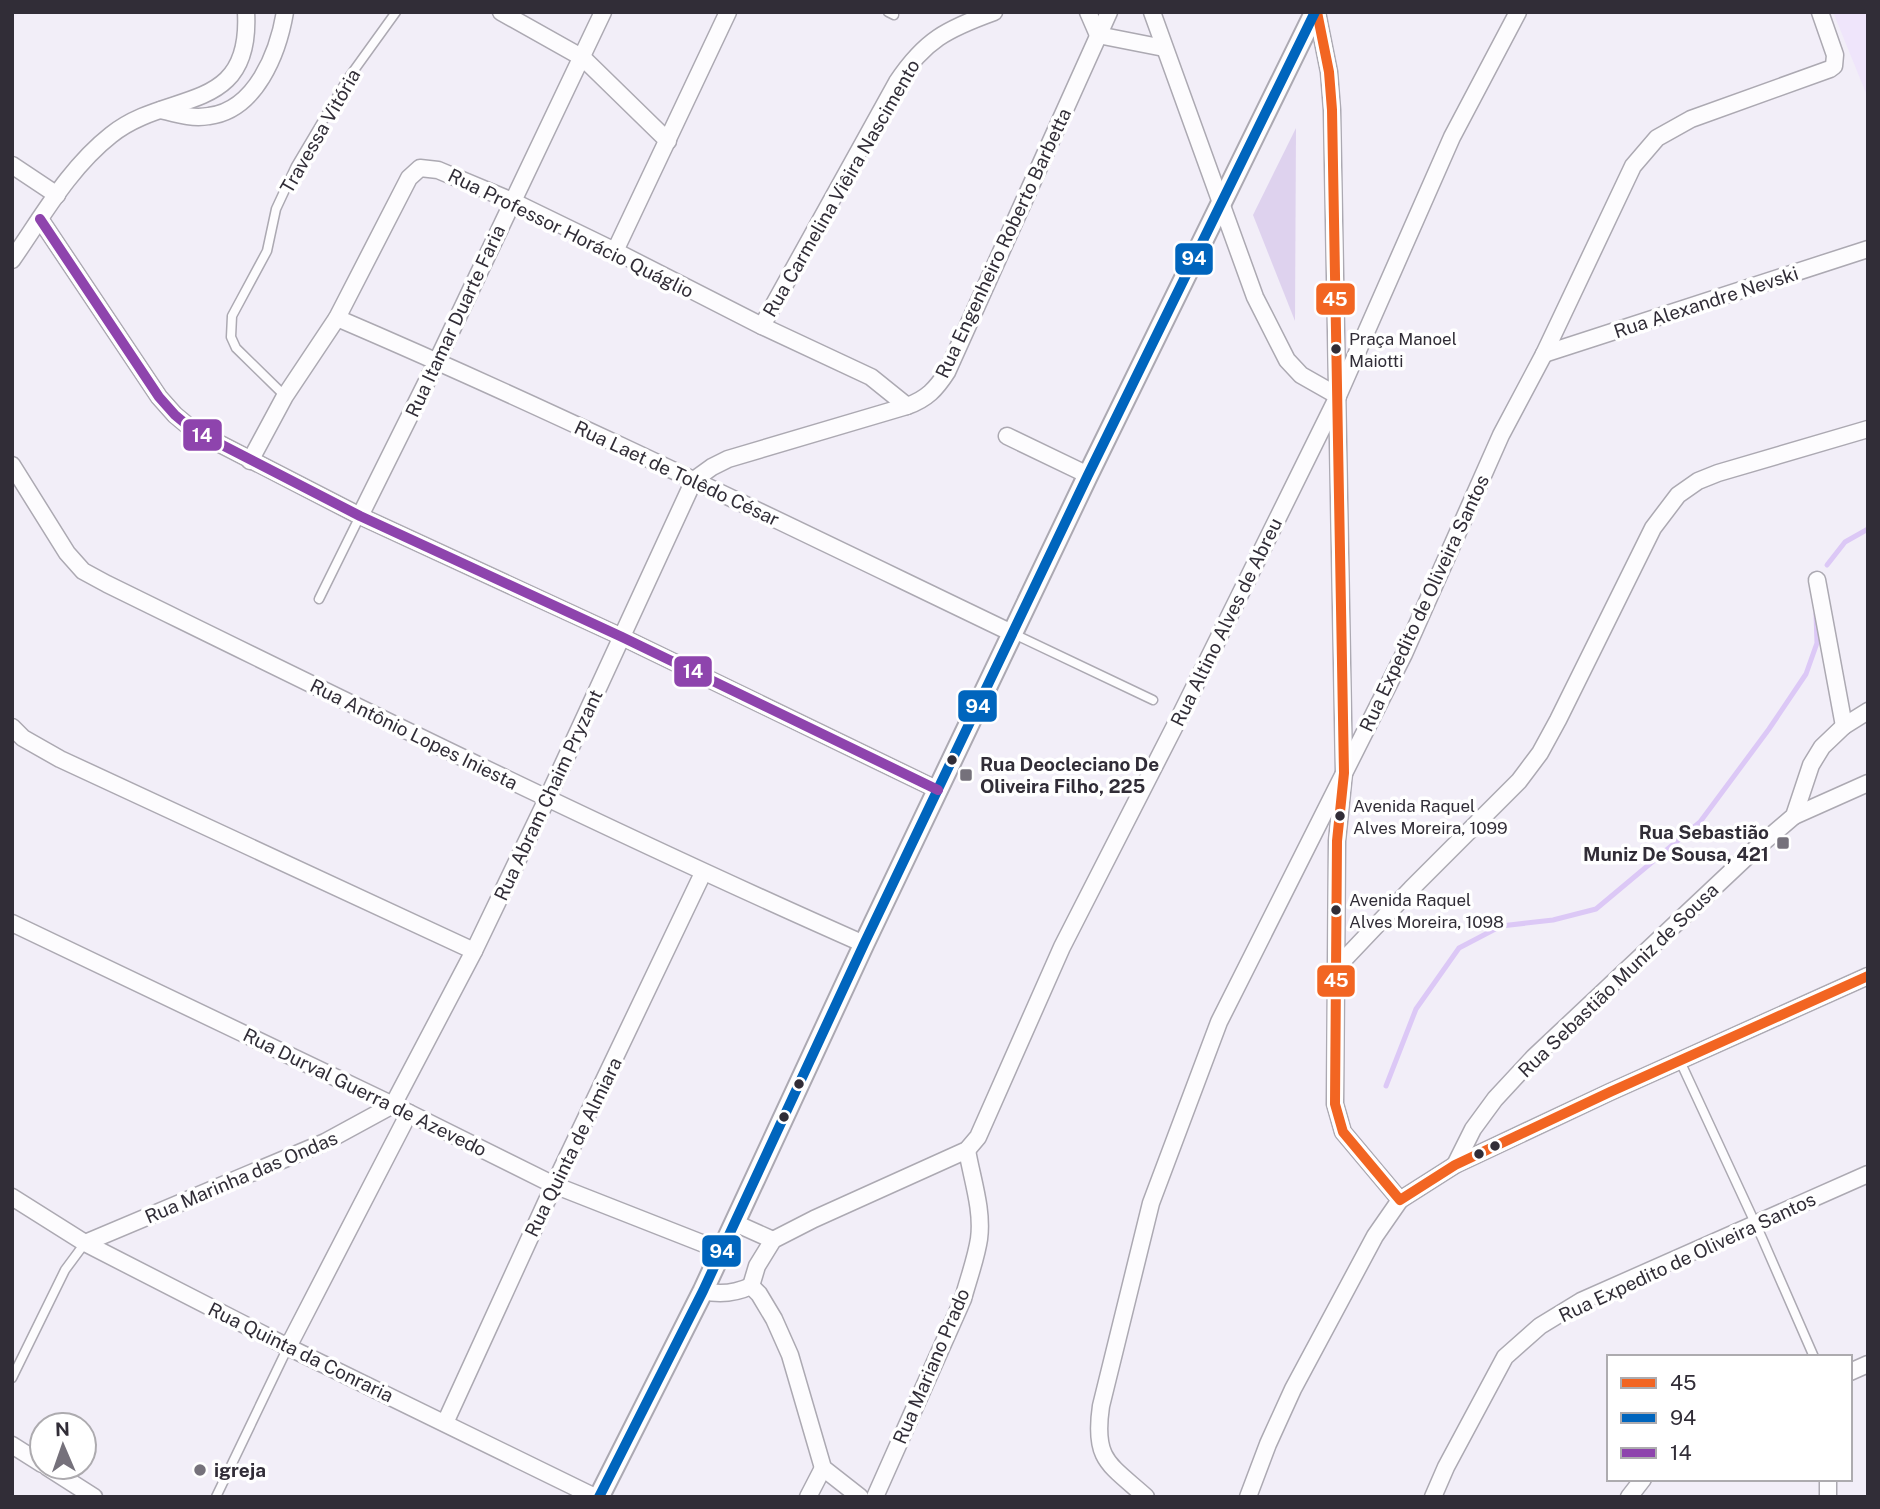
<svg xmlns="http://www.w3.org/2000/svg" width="1880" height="1509" viewBox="0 0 1880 1509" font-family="'Public Sans',sans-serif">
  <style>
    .built { fill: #efe5fb }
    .park { fill: #ded2ee }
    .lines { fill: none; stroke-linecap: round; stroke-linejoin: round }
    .stream { stroke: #dcc8f6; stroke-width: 5 }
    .service-casing { stroke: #aca9b2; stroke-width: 11 }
    .minor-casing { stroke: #aca9b2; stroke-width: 19 }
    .tertiary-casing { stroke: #aca9b2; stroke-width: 23 }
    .service { stroke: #fdfcfe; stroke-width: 8 }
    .minor { stroke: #fdfcfe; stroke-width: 16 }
    .tertiary { stroke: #fdfcfe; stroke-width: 19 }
    .bus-1-casing { stroke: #fff; stroke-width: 16 }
    .bus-2-casing { stroke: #fff; stroke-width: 16 }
    .bus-3-casing { stroke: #fff; stroke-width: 16 }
    .bus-1 { stroke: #f26522; stroke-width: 10 }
    .bus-2 { stroke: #0065bd; stroke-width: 10 }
    .bus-3 { stroke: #8e44ad; stroke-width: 10 }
    .bus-dot { fill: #312d37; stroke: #fff; stroke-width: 2.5 }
    .poi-dot { fill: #75717b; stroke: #fff; stroke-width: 2.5 }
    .labels { text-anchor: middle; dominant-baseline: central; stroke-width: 7; stroke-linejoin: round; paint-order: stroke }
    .bus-label { font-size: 17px; fill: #312d37; stroke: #fff; text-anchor: start }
    .street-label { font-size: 19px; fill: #312d37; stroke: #fff }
    .poi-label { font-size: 19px; font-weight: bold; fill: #312d37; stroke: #fff; text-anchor: start }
    .line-badge { stroke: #fff; stroke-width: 2.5 }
    .badge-label { font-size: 19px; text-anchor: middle; font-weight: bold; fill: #fff }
  </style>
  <rect width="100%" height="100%" fill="#f2eef8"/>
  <!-- built -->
  <polygon class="built" points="1833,12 1868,12 1868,98"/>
  <!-- park -->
  <polygon class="park" points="1296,128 1295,321 1253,215"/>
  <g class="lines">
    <!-- stream -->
    <g class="stream">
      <polyline points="1827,565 1845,542 1868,529"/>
      <polyline points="1386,1086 1416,1009 1459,948 1501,926 1553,920 1596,909 1700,822 1769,729 1806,674 1817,643 1816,614"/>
    </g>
    <defs>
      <g id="service">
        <polyline points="888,12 894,15"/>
        <polyline points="285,396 236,348 231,337 232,316 267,251 276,209 296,166 347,80 396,12"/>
        <polyline points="319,599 360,516"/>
        <polyline points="1014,634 1153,700"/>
        <polyline points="1680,1061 1762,1238 1814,1357"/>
        <polyline points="12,1378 65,1270 85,1243"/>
        <polyline points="216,1497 288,1347"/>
      </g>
      <g id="minor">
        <polyline points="501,12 583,58 668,141"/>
        <polyline points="1088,12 1098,35 1164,48"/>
        <polyline points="1152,12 1255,297 1287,360 1301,375 1338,396"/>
        <polyline points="1317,12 1329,72 1332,110 1344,773 1337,841 1335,1104 1343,1132 1400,1200 1455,1165 1610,1092 1868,976"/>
        <path d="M161 110C177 114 192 119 209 116 256 110 278 53 285 12"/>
        <polyline points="12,165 57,195"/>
        <polyline points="40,219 159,397 175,415 193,430 360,516 622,637 938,790"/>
        <polyline points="615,251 728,12"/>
        <path d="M12 260C42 217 69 168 111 135 168 89 252 116 246 12"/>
        <path d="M337 318C566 416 789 526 1014 634"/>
        <path d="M762 326 897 82C925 40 947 29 994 12"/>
        <polyline points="1544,354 1868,249"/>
        <polyline points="1007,436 1088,475"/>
        <polyline points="250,461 285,396 337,318 409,178 420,168 438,170 512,201 615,251 762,326 871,377 907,406"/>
        <path d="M12 465 67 553 83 571 107 584C358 707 608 831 864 944"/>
        <polyline points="360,516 437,361 603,12"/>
        <polyline points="1817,580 1844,726"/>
        <polyline points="12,727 23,738 60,759 474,951"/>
        <polyline points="1794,816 1868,783"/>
        <polyline points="12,923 393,1105 554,1185 722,1251"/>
        <polyline points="1336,968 1411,889 1519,781 1540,753 1558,720 1653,528 1678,495 1698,481 1718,473 1868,429"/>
        <polyline points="1455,1165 1473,1129 1495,1099 1534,1057 1753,851 1794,816 1811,765 1822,747 1844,726 1868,711"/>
        <polyline points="12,1197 85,1243 288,1347 595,1497"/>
        <polyline points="735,1223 773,1240"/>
        <path d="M85 1243 325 1142 393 1105 474 951 547 799 694 480 712 467 728 459 907 406C927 399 936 389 947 372L1109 12"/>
        <polyline points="751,1286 757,1266 773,1240 814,1219 967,1150 978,1137 1062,947 1182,712 1338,396 1452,137 1518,12"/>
        <polyline points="751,1286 759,1294 774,1319 790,1355 823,1468 860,1497"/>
        <path d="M703 1291C720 1295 736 1293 751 1286"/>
        <polyline points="288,1347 409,1113"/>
        <polyline points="1850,1372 1868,1364"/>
        <polyline points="445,1423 554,1185 703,873"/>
        <polyline points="12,1445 42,1464"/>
        <polyline points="47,1467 94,1497"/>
        <polyline points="1828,1479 1828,1497"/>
        <polyline points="808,1497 823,1468"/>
        <path d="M875 1497 963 1299C968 1280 976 1259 979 1239 983 1210 972 1179 967 1150"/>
        <path d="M1146 1497C1109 1464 1093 1460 1101 1406L1151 1203 1219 1022 1404 654 1501 435 1544 354 1633 166 1657 138 1691 119 1830 69 1834 66 1835 55 1820 12"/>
        <polyline points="1248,1497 1268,1444 1293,1389 1375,1236 1400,1200"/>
        <polyline points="1433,1497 1446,1467 1505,1357 1540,1326 1581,1301 1868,1174"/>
        <polyline points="1629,1497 1643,1479"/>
      </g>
      <polyline id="tertiary" points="599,1497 703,1291 864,944 1088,475 1315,12"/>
    </defs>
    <!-- service casing -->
    <use href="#service" class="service-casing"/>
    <!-- minor casing -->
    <use href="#minor" class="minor-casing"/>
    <!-- tertiary casing -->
    <use href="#tertiary" class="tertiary-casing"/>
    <!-- service -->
    <use href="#service" class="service"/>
    <!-- minor -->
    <use href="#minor" class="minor"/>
    <!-- tertiary -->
    <use href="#tertiary" class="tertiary"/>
    <defs>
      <polyline id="bus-1" points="1317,12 1329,72 1332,110 1344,773 1337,841 1335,1104 1343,1132 1400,1200 1455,1165 1610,1092 1868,976"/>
      <polyline id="bus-2" points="599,1497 703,1291 864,944 1088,475 1315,12"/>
      <polyline id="bus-3" points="40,219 159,397 175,415 193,430 360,516 622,637 938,790"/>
    </defs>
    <!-- bus-1 casing -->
    <use href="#bus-1" class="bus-1-casing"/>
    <!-- bus-2 casing -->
    <use href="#bus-2" class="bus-2-casing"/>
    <!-- bus-3 casing -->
    <use href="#bus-3" class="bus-3-casing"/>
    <!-- bus-1 -->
    <use href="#bus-1" class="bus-1"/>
    <!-- bus-2 -->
    <use href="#bus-2" class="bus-2"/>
    <!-- bus-3 -->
    <use href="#bus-3" class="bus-3"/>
  </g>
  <!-- markers -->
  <g class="bus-dot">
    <circle cx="1336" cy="349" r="6"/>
    <circle cx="952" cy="760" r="6"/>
    <circle cx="1340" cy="816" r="6"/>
    <circle cx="1336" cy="910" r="6"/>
    <circle cx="799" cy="1084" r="6"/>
    <circle cx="784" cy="1117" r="6"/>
    <circle cx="1495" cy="1146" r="6"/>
    <circle cx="1479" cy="1154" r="6"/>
  </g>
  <g class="poi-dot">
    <rect x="959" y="768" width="14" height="14" rx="3.5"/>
    <rect x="1776" y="836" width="14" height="14" rx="3.5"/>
    <circle cx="200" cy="1470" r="7"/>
  </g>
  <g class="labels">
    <!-- bus labels -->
    <g class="bus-label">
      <text x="1349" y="339">Praça Manoel<tspan x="1349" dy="22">Maiotti</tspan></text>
      <text x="1353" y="806">Avenida Raquel<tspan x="1353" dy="22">Alves Moreira, 1099</tspan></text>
      <text x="1349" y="900">Avenida Raquel<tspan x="1349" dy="22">Alves Moreira, 1098</tspan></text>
    </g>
    <!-- street labels -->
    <g class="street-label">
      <text transform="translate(320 131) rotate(-60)">Travessa Vitória</text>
      <text transform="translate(841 188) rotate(-60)">Rua Carmelina Viêira Nascimento</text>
      <text transform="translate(571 233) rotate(26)">Rua Professor Horácio Quáglio</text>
      <text transform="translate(1003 243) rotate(-65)">Rua Engenheiro Roberto Barbetta</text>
      <text transform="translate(1706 302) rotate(-18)">Rua Alexandre Nevski</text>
      <text transform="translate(455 321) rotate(-65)">Rua Itamar Duarte Faria</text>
      <text transform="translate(677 473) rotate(25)">Rua Laet de Tolêdo César</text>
      <text transform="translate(1424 603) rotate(-65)">Rua Expedito de Oliveira Santos</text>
      <text transform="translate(1226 622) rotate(-64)">Rua Altino Alves de Abreu</text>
      <text transform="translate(414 734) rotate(26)">Rua Antônio Lopes Iniesta</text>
      <text transform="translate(548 795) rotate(-65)">Rua Abram Chaim Pryzant</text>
      <text transform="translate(1618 980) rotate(-44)">Rua Sebastião Muniz de Sousa</text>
      <text transform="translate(365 1092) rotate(26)">Rua Durval Guerra de Azevedo</text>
      <text transform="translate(573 1147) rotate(-64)">Rua Quinta de Almiara</text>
      <text transform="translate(241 1177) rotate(-23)">Rua Marinha das Ondas</text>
      <text transform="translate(1687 1257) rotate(-25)">Rua Expedito de Oliveira Santos</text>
      <text transform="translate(301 1352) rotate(26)">Rua Quinta da Conraria</text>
      <text transform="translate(931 1366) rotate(-67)">Rua Mariano Prado</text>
    </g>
    <!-- poi labels -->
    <g class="poi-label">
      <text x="980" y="764">Rua Deocleciano De<tspan x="980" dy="22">Oliveira Filho, 225</tspan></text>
      <text x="1769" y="832" text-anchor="end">Rua Sebastião<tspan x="1769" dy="22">Muniz De Sousa, 421</tspan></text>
      <text x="214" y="1470">igreja</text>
    </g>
  </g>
  <g class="line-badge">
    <rect x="1174" y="242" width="40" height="34" rx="7" fill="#0065bd"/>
    <rect x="1315" y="282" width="41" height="34" rx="7" fill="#f26522"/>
    <rect x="182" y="418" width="41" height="34" rx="7" fill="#8e44ad"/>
    <rect x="673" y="655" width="40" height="33" rx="7" fill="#8e44ad"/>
    <rect x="957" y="689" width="41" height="34" rx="7" fill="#0065bd"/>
    <rect x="1316" y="964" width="40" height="34" rx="7" fill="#f26522"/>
    <rect x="701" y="1234" width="41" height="34" rx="7" fill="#0065bd"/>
  </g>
  <g class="badge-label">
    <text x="1194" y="265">94</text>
    <text x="1335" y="306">45</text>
    <text x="202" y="442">14</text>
    <text x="693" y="678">14</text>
    <text x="978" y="713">94</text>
    <text x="1336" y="987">45</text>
    <text x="722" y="1258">94</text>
  </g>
  <!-- border -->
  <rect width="1880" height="1509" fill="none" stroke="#312d37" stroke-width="28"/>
  <!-- legend -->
  <rect x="1607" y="1355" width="245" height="126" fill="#ffffff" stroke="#adabaf" stroke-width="2"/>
  <rect x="1621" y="1378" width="35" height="10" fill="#f26522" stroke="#adabaf" stroke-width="2"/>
  <text x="1670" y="1390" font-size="21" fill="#312d37">45</text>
  <rect x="1621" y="1413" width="35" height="10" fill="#0065bd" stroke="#adabaf" stroke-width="2"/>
  <text x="1670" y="1425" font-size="21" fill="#312d37">94</text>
  <rect x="1621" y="1448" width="35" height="10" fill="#8e44ad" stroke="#adabaf" stroke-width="2"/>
  <text x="1670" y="1460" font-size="21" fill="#312d37">14</text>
  <!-- north arrow -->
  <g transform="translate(63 1446) rotate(358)"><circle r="33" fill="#ffffff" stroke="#adabaf" stroke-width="2"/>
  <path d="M0-5L12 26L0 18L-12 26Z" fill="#75717b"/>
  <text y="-10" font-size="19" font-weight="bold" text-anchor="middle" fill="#312d37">N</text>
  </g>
</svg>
